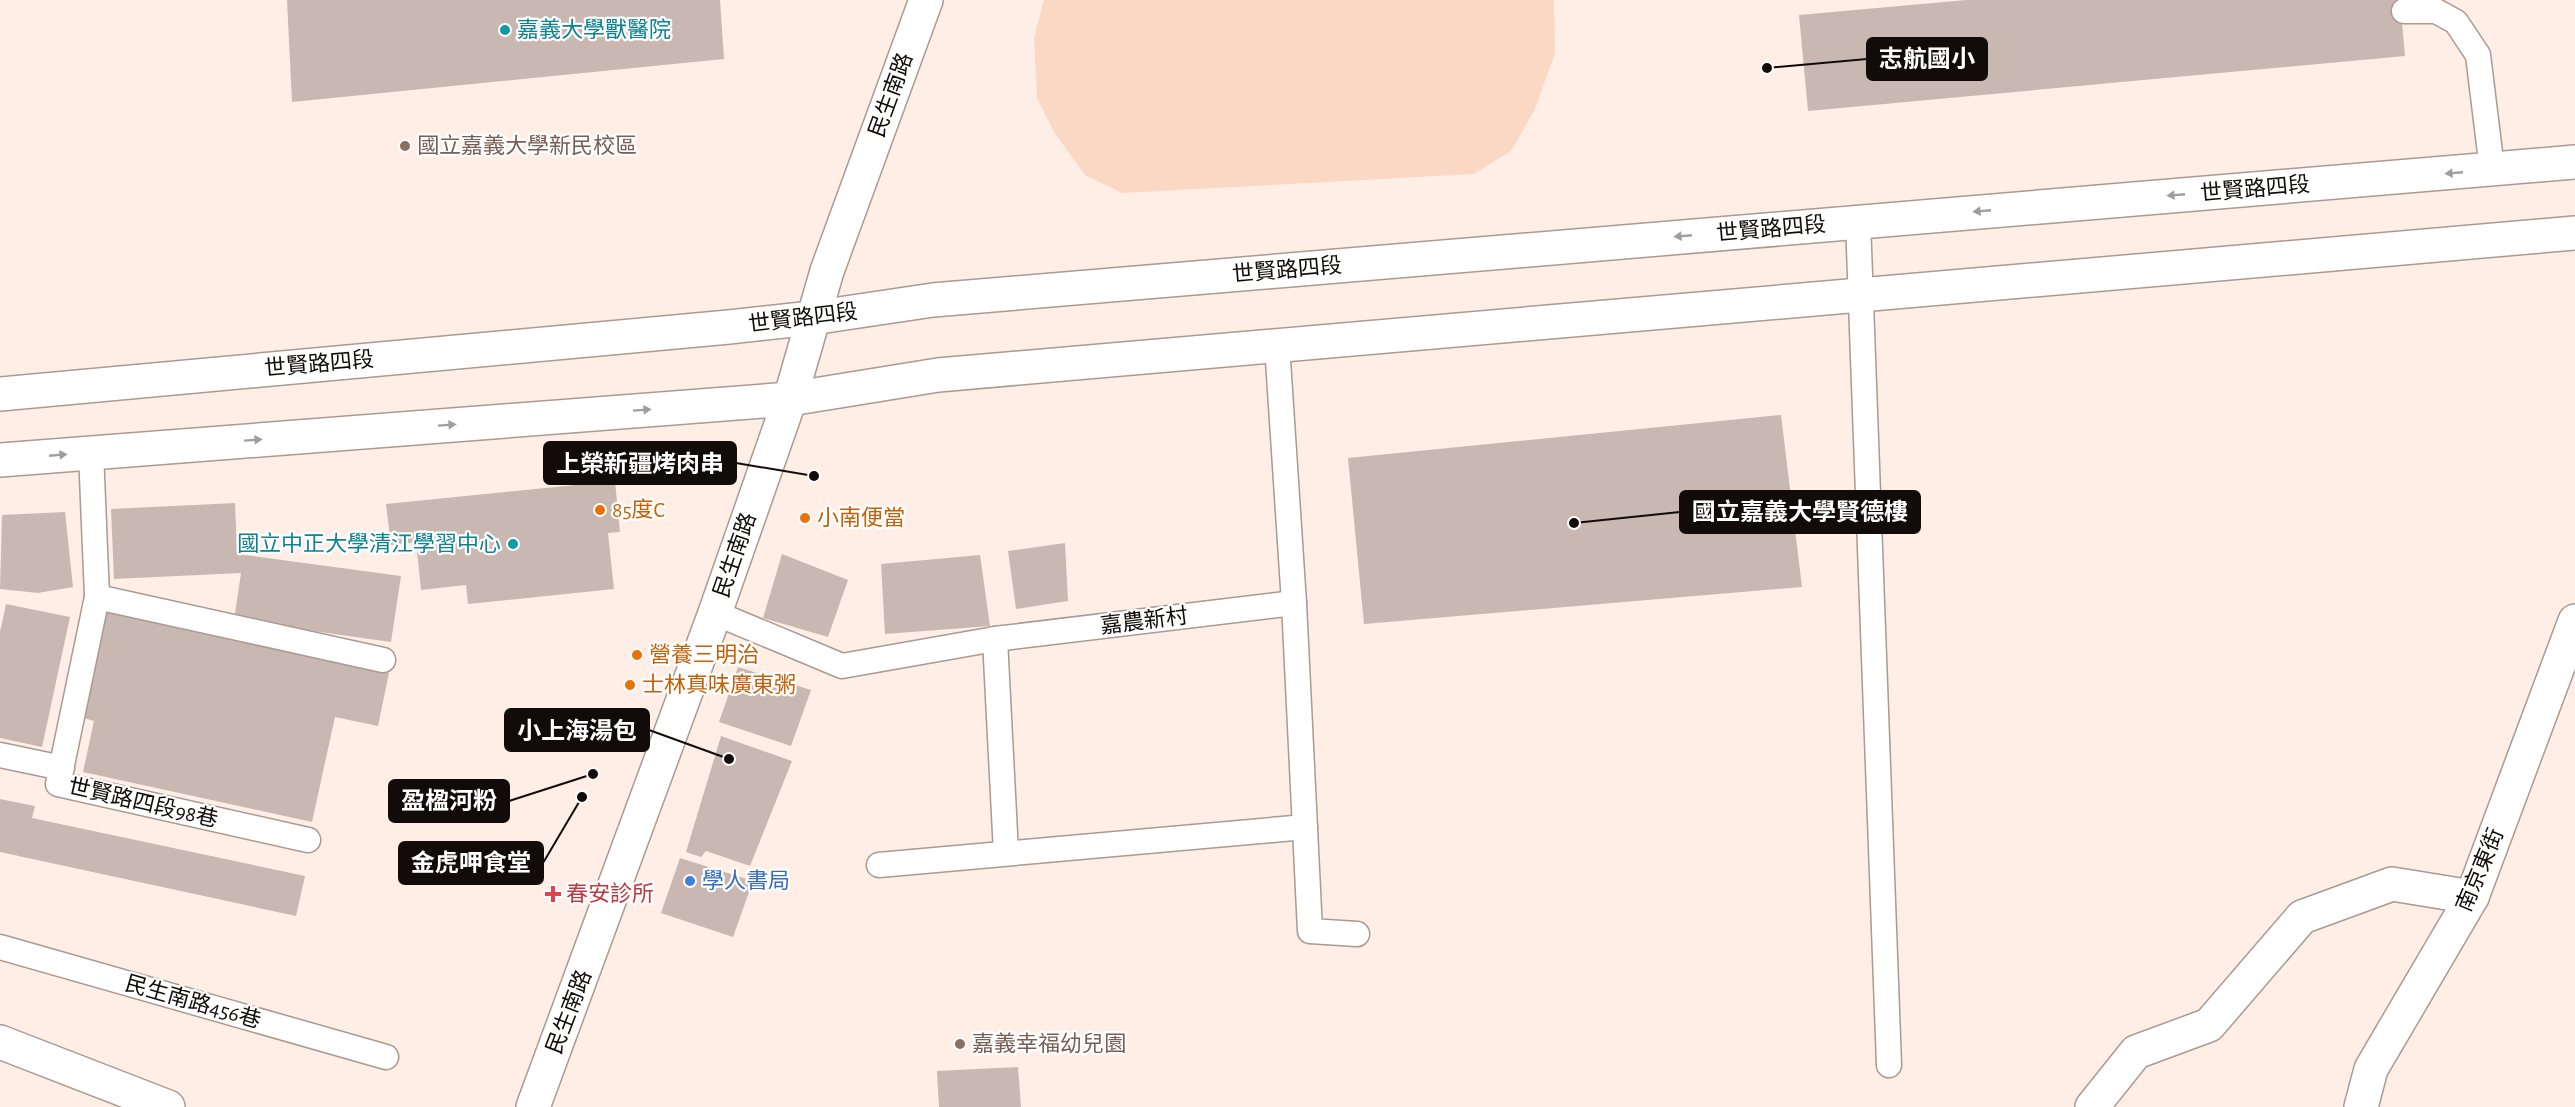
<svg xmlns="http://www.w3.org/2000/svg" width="2575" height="1107" viewBox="0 0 2575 1107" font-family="'Alegreya Sans','Noto Sans TC',sans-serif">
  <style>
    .green { fill: #fbd8c4 }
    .building { fill: #c9b8b1 }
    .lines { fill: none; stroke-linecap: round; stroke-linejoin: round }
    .service-casing { stroke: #a99a92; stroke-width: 27 }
    .minor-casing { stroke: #a99a92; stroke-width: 36 }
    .secondary-casing { stroke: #a99a92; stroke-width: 36 }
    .primary-casing { stroke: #a99a92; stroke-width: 36 }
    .service { stroke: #fff; stroke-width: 24 }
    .minor { stroke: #fff; stroke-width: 33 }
    .secondary { stroke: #fff; stroke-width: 33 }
    .primary { stroke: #fff; stroke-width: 33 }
    .oneway { fill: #a09e9d }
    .culture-dot { fill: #0f9aa8; stroke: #fff; stroke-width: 2 }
    .education-dot { fill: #8d6e63; stroke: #fff; stroke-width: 2 }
    .food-dot { fill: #e8710a; stroke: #fff; stroke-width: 2 }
    .shop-dot { fill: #3f7fe0; stroke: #fff; stroke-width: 2 }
    .health-dot { fill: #e0444e; stroke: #fff; stroke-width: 2 }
    .labels { text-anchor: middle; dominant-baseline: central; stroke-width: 4.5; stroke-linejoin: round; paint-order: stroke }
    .culture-label { font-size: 22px; fill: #0d838f; stroke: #fff; text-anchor: start }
    .street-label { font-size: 22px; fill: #110c09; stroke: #fff }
    .education-label { font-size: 22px; fill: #785e54; stroke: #fff; text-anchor: start }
    .food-label { font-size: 22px; fill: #c56008; stroke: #fff; text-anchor: start }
    .shop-label { font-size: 22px; fill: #366cbe; stroke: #fff; text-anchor: start }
    .health-label { font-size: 22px; fill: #be3a42; stroke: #fff; text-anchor: start }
    .leader { fill: none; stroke: #110c09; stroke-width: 2 }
    .callout-dot { fill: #110c09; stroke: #fff; stroke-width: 2 }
    .callout { fill: #110c09; stroke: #110c09; stroke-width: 2 }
    .callout-label { font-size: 24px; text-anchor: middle; font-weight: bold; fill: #fff }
  </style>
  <rect width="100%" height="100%" fill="#feeee5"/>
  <!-- green -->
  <polygon class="green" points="1044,0 1554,0 1555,53 1535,109 1511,151 1474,174 1122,193 1085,175 1054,132 1037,98 1034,38"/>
  <!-- building -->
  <g class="building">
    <polygon points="287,0 720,0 724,59 292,102"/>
    <polygon points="1966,0 2400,0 2405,56 1808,111 1799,15"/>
    <polygon points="1781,415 1802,587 1364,624 1348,458"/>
    <polygon points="615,481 620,532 608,533 614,589 468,604 466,585 421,590 416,542 391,545 386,504"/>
    <polygon points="235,503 237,554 401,576 391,642 234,620 241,573 114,579 111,509"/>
    <polygon points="65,512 73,587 38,593 0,589 2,515"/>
    <polygon points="1065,543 1068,601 1016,609 1008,551"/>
    <polygon points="782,554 848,580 828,637 763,618"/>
    <polygon points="980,555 990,626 885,634 881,564"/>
    <polygon points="6,604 70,617 42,747 0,738 0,632"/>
    <polygon points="103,611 389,673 378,726 335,717 312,822 83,772 94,721 80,717"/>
    <polygon points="738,667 811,690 791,746 719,722"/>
    <polygon points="721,736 792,761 750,866 706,851 701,857 686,852"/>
    <polygon points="0,799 35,806 32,818 305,876 296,916 0,852"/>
    <polygon points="680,858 753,881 733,937 661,913"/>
    <polygon points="1018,1067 1021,1107 939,1107 937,1071"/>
  </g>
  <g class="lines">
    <defs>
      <g id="service">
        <polyline points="2404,11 2436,11 2456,22 2478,55 2492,169"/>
        <polyline points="1858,221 1889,1065"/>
        <polyline points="1277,345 1294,603 1310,931 1357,934"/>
        <polyline points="91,452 97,597 58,784 308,840"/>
        <polyline points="97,597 383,660"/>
        <polyline points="715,613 842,666 995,639 1294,603"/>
        <polyline points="995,639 1006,853"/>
        <polyline points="0,755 62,768"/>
        <polyline points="879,865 1305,827"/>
        <polyline points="0,947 386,1057"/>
      </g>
      <g id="minor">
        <polyline points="0,1042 168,1107"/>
        <polyline points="2092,1107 2136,1052 2209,1025 2302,917 2392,884 2472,897"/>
        <polyline points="2361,1107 2371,1069 2472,897 2575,621"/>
      </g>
      <polyline id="secondary" points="533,1107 715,613 790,399 827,271 926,0"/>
      <g id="primary">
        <polyline points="0,394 729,327 812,318 933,300 2575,162"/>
        <polyline points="0,460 790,399 938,375 2575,233"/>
      </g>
    </defs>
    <!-- service casing -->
    <use href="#service" class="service-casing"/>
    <!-- minor casing -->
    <use href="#minor" class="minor-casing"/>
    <!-- secondary casing -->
    <use href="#secondary" class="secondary-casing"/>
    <!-- primary casing -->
    <use href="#primary" class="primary-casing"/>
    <!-- service -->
    <use href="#service" class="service"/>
    <!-- minor -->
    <use href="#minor" class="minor"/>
    <!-- secondary -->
    <use href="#secondary" class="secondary"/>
    <!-- primary -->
    <use href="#primary" class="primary"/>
  </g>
  <!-- one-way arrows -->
  <defs><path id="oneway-solid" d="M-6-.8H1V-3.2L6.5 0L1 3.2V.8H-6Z" transform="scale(1.5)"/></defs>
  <g class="oneway">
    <use href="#oneway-solid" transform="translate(2454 173) rotate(175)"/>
    <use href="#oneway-solid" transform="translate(2176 195) rotate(175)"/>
    <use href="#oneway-solid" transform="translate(1982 211) rotate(175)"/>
    <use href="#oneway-solid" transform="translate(1683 236) rotate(175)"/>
    <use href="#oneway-solid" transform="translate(642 410) rotate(-4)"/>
    <use href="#oneway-solid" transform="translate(447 425) rotate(-4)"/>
    <use href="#oneway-solid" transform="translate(253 440) rotate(-4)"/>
    <use href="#oneway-solid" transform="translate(58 455) rotate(-5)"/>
  </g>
  <!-- markers -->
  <g class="culture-dot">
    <circle cx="505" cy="30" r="6"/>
    <circle cx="513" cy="544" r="6"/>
  </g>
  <g class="education-dot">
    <circle cx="405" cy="146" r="6"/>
    <circle cx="960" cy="1044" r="6"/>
  </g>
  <g class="food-dot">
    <circle cx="600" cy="510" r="6"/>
    <circle cx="805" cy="518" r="6"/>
    <circle cx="637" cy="655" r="6"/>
    <circle cx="630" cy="685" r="6"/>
  </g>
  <circle class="shop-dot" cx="690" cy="881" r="6"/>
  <path class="health-dot" d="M550 885h6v6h6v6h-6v6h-6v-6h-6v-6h6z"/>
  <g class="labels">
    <!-- culture labels -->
    <g class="culture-label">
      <text x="517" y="30">嘉義大學獸醫院</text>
      <text x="501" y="544" text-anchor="end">國立中正大學清江學習中心</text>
    </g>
    <!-- street labels -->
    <g class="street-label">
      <text transform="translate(891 95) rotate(-70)">民生南路</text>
      <text transform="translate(2255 189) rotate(-5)">世賢路四段</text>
      <text transform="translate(1771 229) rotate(-5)">世賢路四段</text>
      <text transform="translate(1287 270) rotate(-5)">世賢路四段</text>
      <text transform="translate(803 318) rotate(-7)">世賢路四段</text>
      <text transform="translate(319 364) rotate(-5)">世賢路四段</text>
      <text transform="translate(735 555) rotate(-71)">民生南路</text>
      <text transform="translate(1144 621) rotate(-7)">嘉農新村</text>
      <text transform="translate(143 803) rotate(13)">世賢路四段98巷</text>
      <text transform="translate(2480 870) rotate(-67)">南京東街</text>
      <text transform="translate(193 1002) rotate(16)">民生南路456巷</text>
      <text transform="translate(569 1012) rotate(-69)">民生南路</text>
    </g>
    <!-- education labels -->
    <g class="education-label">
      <text x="417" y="146">國立嘉義大學新民校區</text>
      <text x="972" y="1044">嘉義幸福幼兒園</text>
    </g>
    <!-- food labels -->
    <g class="food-label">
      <text x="612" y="510">85度C</text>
      <text x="817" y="518">小南便當</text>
      <text x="649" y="655">營養三明治</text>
      <text x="642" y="685">士林真味廣東粥</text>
    </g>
    <!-- shop labels -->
    <g class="shop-label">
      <text x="702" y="881">學人書局</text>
    </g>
    <!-- health labels -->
    <g class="health-label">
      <text x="566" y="894">春安診所</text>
    </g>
  </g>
  <!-- callouts -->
  <path class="leader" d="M1767 68L1867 59M814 476L736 463M1574 523L1680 512M729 759L649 730M593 774L509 801M582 797L543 863"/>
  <g class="callout-dot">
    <circle cx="1767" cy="68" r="6"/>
    <circle cx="814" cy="476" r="6"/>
    <circle cx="1574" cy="523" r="6"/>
    <circle cx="729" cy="759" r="6"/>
    <circle cx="593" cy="774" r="6"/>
    <circle cx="582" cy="797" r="6"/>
  </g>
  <g class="callout">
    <rect x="1867" y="38" width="120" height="42" rx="6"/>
    <rect x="544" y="442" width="192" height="42" rx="6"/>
    <rect x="1680" y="491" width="240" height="42" rx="6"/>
    <rect x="505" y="709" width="144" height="42" rx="6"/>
    <rect x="389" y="780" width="120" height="42" rx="6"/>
    <rect x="399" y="842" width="144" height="42" rx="6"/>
  </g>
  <g class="callout-label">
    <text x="1927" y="67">志航國小</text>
    <text x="640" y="472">上榮新疆烤肉串</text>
    <text x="1800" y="520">國立嘉義大學賢德樓</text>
    <text x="577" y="739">小上海湯包</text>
    <text x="449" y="809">盈楹河粉</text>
    <text x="471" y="871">金虎呷食堂</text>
  </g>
</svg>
